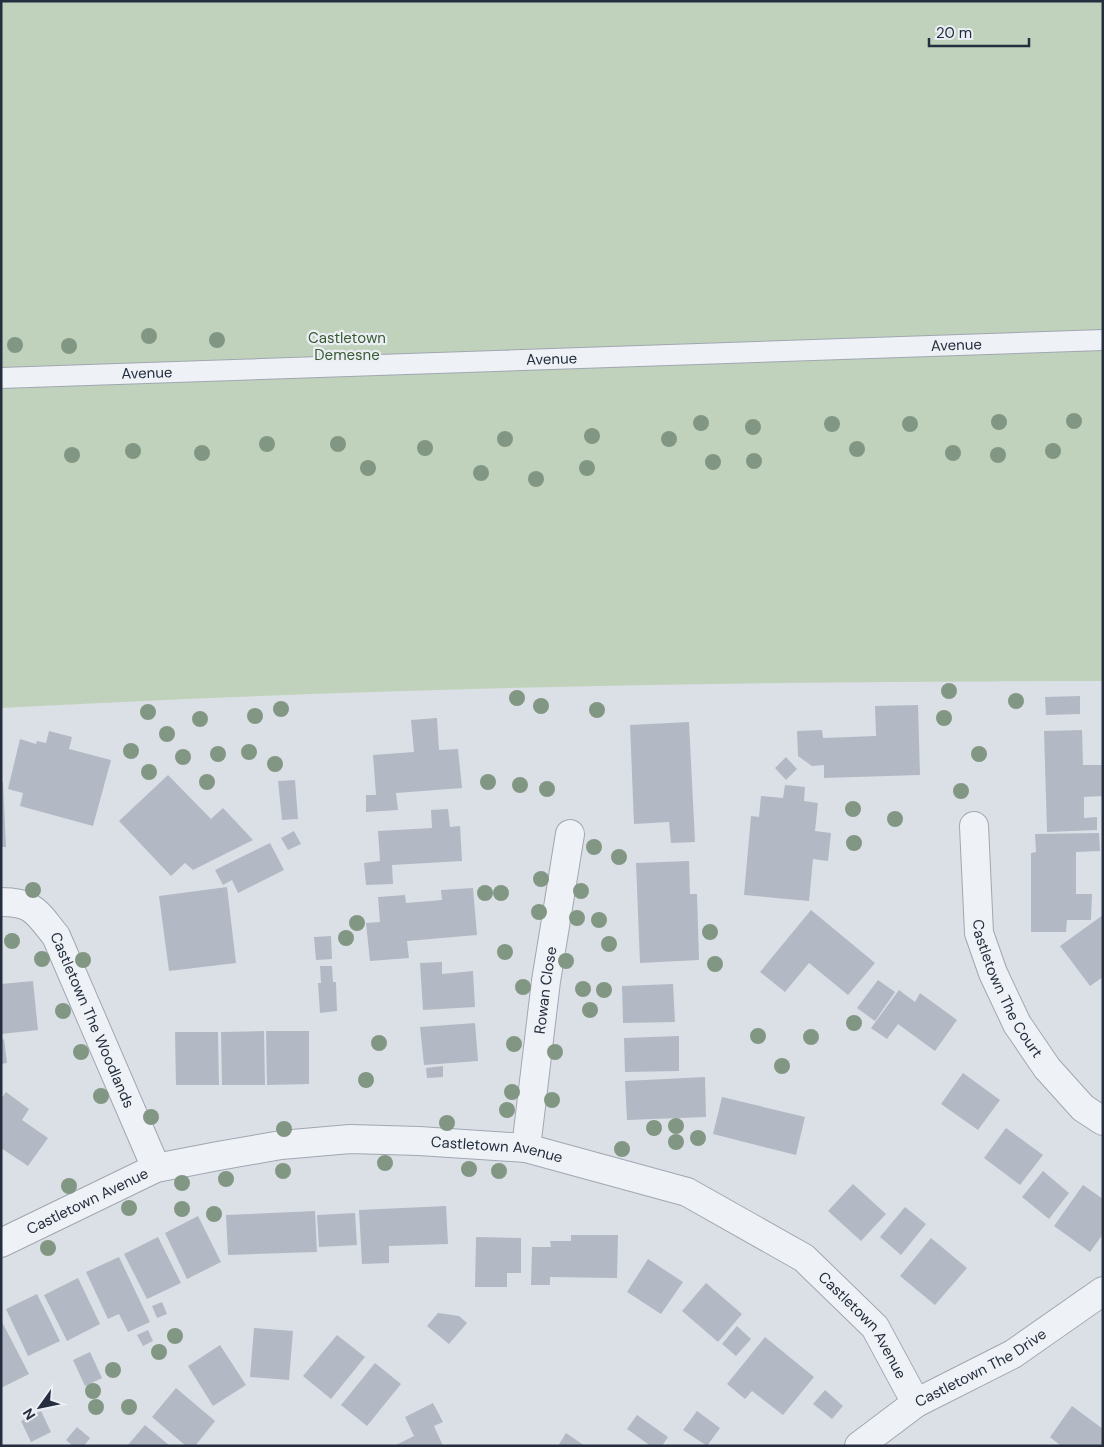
<svg xmlns="http://www.w3.org/2000/svg" width="1104" height="1447" viewBox="0 0 1104 1447" font-family="'DM Sans',sans-serif">
  <style>
    .green { fill: #c1d2bc }
    .building { fill: #b2b9c4 }
    .lines { fill: none; stroke-linecap: round; stroke-linejoin: round }
    .pedestrian-casing { stroke: #a0a7b1; stroke-width: 22 }
    .minor-casing { stroke: #a0a7b1; stroke-width: 30 }
    .pedestrian { stroke: #eef1f5; stroke-width: 20 }
    .minor { stroke: #eef1f5; stroke-width: 28 }
    .tree { fill: #829783 }
    .labels { text-anchor: middle; dominant-baseline: central; stroke-width: 4.5; stroke-linejoin: round; paint-order: stroke }
    .park-label { font-size: 15px; fill: #395b31; stroke: #ebeff5 }
    .street-label { font-size: 15px; fill: #242e3e; stroke: #ebeff5 }
  </style>
  <rect width="100%" height="100%" fill="#dbe0e7"/>
  <!-- green -->
  <path class="green" d="M1 1H1103V681C736 681 368 688 1 708Z"/>
  <!-- building -->
  <g class="building">
    <polygon points="1080,696 1080,714 1046,715 1045,697"/>
    <polygon points="918,705 920,775 824,778 824,765 812,766 798,756 797,731 822,730 823,738 876,736 875,706"/>
    <polygon points="437,718 439,750 458,749 462,788 396,793 398,810 366,812 366,795 376,795 373,755 414,752 411,720"/>
    <polygon points="689,722 695,842 671,843 669,822 634,824 630,725"/>
    <polygon points="1082,730 1083,765 1103,765 1103,796 1084,797 1084,818 1097,817 1097,830 1047,832 1044,731"/>
    <polygon points="49,731 72,737 69,749 111,760 93,826 20,806 23,793 8,789 20,739 36,744 37,741 46,743"/>
    <polygon points="786,757 797,769 786,780 775,768"/>
    <polygon points="168,775 211,819 223,808 253,840 193,870 185,863 171,876 119,821"/>
    <polygon points="295,780 298,819 282,820 278,781"/>
    <polygon points="1,782 3,782 6,847 1,847"/>
    <polygon points="785,785 805,787 804,801 818,803 815,831 831,833 828,861 813,859 809,901 744,895 751,816 759,817 761,796 783,798"/>
    <polygon points="448,809 450,827 460,826 462,861 392,865 393,884 366,885 364,863 380,861 378,831 432,828 431,810"/>
    <polygon points="294,831 301,844 288,850 281,838"/>
    <polygon points="1099,833 1100,851 1076,852 1076,894 1092,894 1091,920 1067,920 1066,932 1031,932 1031,853 1036,852 1035,834"/>
    <polygon points="270,843 284,870 238,893 232,880 223,885 215,870"/>
    <polygon points="689,861 690,894 697,894 699,960 640,963 636,863"/>
    <polygon points="227,887 236,963 169,971 159,896"/>
    <polygon points="473,888 477,935 407,941 409,958 370,961 366,923 380,922 378,897 405,895 406,903 442,900 441,890"/>
    <polygon points="811,910 875,963 848,995 809,963 785,992 760,972"/>
    <polygon points="1103,915 1103,977 1090,986 1060,946"/>
    <polygon points="331,936 332,959 316,960 314,937"/>
    <polygon points="442,962 442,974 473,971 475,1007 423,1010 420,963"/>
    <polygon points="320,966 332,966 333,982 336,982 337,1011 320,1013 318,983 321,983"/>
    <polygon points="878,980 895,992 875,1021 857,1008"/>
    <polygon points="33,981 38,1030 1,1034 1,984"/>
    <polygon points="673,984 675,1022 623,1023 622,986"/>
    <polygon points="899,990 915,1002 920,993 957,1020 935,1051 898,1024 887,1039 871,1028"/>
    <polygon points="475,1023 478,1061 424,1065 420,1027"/>
    <polygon points="264,1031 265,1085 222,1085 221,1032"/>
    <polygon points="266,1031 309,1031 309,1084 267,1085"/>
    <polygon points="175,1032 218,1032 219,1085 176,1085"/>
    <polygon points="679,1036 679,1071 625,1072 624,1038"/>
    <polygon points="4,1039 7,1063 1,1064 1,1040"/>
    <polygon points="443,1066 443,1077 427,1078 426,1068"/>
    <polygon points="963,1073 1000,1100 978,1130 941,1104"/>
    <polygon points="705,1077 706,1117 627,1120 625,1081"/>
    <polygon points="6,1092 29,1109 22,1120 48,1138 28,1166 1,1148 1,1099"/>
    <polygon points="722,1097 805,1117 796,1155 713,1134"/>
    <polygon points="1006,1128 1043,1155 1020,1185 984,1158"/>
    <polygon points="1043,1171 1069,1193 1049,1219 1022,1197"/>
    <polygon points="853,1184 886,1214 861,1241 828,1211"/>
    <polygon points="1083,1185 1103,1199 1103,1234 1090,1252 1054,1226"/>
    <polygon points="446,1206 448,1244 389,1246 389,1263 362,1264 359,1210"/>
    <polygon points="905,1207 926,1224 901,1255 880,1237"/>
    <polygon points="315,1211 317,1252 228,1255 226,1215"/>
    <polygon points="355,1213 357,1245 319,1247 317,1215"/>
    <polygon points="198,1216 221,1262 187,1279 165,1233"/>
    <polygon points="571,1235 618,1235 617,1278 550,1277 550,1285 531,1285 532,1247 551,1247 550,1241 571,1241"/>
    <polygon points="158,1237 181,1283 147,1299 124,1254"/>
    <polygon points="476,1237 521,1238 521,1273 507,1273 507,1287 475,1287"/>
    <polygon points="931,1238 967,1268 935,1305 900,1276"/>
    <polygon points="119,1257 150,1322 128,1332 119,1314 108,1319 86,1272"/>
    <polygon points="648,1259 683,1282 661,1314 627,1292"/>
    <polygon points="78,1278 100,1324 67,1341 44,1295"/>
    <polygon points="706,1283 742,1314 718,1342 682,1311"/>
    <polygon points="37,1294 60,1341 28,1356 6,1309"/>
    <polygon points="162,1302 167,1314 157,1318 152,1306"/>
    <polygon points="438,1313 459,1316 467,1323 449,1344 427,1326"/>
    <polygon points="1,1320 29,1374 1,1388"/>
    <polygon points="737,1326 751,1339 736,1356 722,1344"/>
    <polygon points="254,1328 293,1331 289,1380 250,1377"/>
    <polygon points="148,1330 153,1341 143,1346 137,1335"/>
    <polygon points="337,1335 365,1357 331,1399 303,1376"/>
    <polygon points="765,1337 814,1377 783,1415 752,1391 745,1399 727,1384"/>
    <polygon points="220,1345 246,1385 213,1406 188,1366"/>
    <polygon points="90,1352 102,1378 85,1386 73,1360"/>
    <polygon points="375,1363 401,1384 367,1426 341,1405"/>
    <polygon points="176,1388 215,1421 195,1446 186,1446 152,1417"/>
    <polygon points="825,1390 843,1406 832,1419 813,1404"/>
    <polygon points="433,1403 443,1422 434,1426 443,1446 394,1446 414,1436 405,1417"/>
    <polygon points="1072,1406 1103,1429 1103,1446 1061,1446 1050,1437"/>
    <polygon points="41,1411 51,1432 31,1442 21,1421"/>
    <polygon points="697,1411 720,1428 707,1446 683,1430"/>
    <polygon points="637,1415 668,1437 662,1446 646,1446 648,1444 627,1429"/>
    <polygon points="145,1425 170,1446 127,1446"/>
    <polygon points="77,1427 90,1438 84,1446 73,1446 66,1440"/>
    <polygon points="566,1433 585,1446 558,1446"/>
  </g>
  <g class="lines">
    <defs>
      <g id="pedestrian">
        <path id="s1" d="M1 378 1103 340"/>
      </g>
      <g id="minor">
        <path id="s2" d="M974 826 979 933 993 973 1017 1024 1047 1068 1083 1108 1103 1121"/>
        <path id="s3" d="M1 902C34 902 37 913 56 936L156 1168"/>
        <path id="s4" d="M526 1148 546 981 570 834"/>
        <path id="s5" d="M1 1243 156 1168 218 1156 281 1145 350 1139 419 1141 526 1148 687 1192 804 1258 875 1327 916 1403"/>
        <path id="s6" d="M859 1446 916 1403 1013 1354 1103 1291"/>
      </g>
    </defs>
    <!-- pedestrian casing -->
    <use href="#pedestrian" class="pedestrian-casing"/>
    <!-- minor casing -->
    <use href="#minor" class="minor-casing"/>
    <!-- pedestrian -->
    <use href="#pedestrian" class="pedestrian"/>
    <!-- minor -->
    <use href="#minor" class="minor"/>
  </g>
  <!-- trees -->
  <g class="tree">
    <circle cx="149" cy="336" r="8"/>
    <circle cx="217" cy="340" r="8"/>
    <circle cx="15" cy="345" r="8"/>
    <circle cx="69" cy="346" r="8"/>
    <circle cx="1074" cy="421" r="8"/>
    <circle cx="999" cy="422" r="8"/>
    <circle cx="701" cy="423" r="8"/>
    <circle cx="832" cy="424" r="8"/>
    <circle cx="910" cy="424" r="8"/>
    <circle cx="753" cy="427" r="8"/>
    <circle cx="592" cy="436" r="8"/>
    <circle cx="505" cy="439" r="8"/>
    <circle cx="669" cy="439" r="8"/>
    <circle cx="267" cy="444" r="8"/>
    <circle cx="338" cy="444" r="8"/>
    <circle cx="425" cy="448" r="8"/>
    <circle cx="857" cy="449" r="8"/>
    <circle cx="133" cy="451" r="8"/>
    <circle cx="1053" cy="451" r="8"/>
    <circle cx="202" cy="453" r="8"/>
    <circle cx="953" cy="453" r="8"/>
    <circle cx="72" cy="455" r="8"/>
    <circle cx="998" cy="455" r="8"/>
    <circle cx="754" cy="461" r="8"/>
    <circle cx="713" cy="462" r="8"/>
    <circle cx="368" cy="468" r="8"/>
    <circle cx="587" cy="468" r="8"/>
    <circle cx="481" cy="473" r="8"/>
    <circle cx="536" cy="479" r="8"/>
    <circle cx="949" cy="691" r="8"/>
    <circle cx="517" cy="698" r="8"/>
    <circle cx="1016" cy="701" r="8"/>
    <circle cx="541" cy="706" r="8"/>
    <circle cx="281" cy="709" r="8"/>
    <circle cx="597" cy="710" r="8"/>
    <circle cx="148" cy="712" r="8"/>
    <circle cx="255" cy="716" r="8"/>
    <circle cx="944" cy="718" r="8"/>
    <circle cx="200" cy="719" r="8"/>
    <circle cx="167" cy="734" r="8"/>
    <circle cx="131" cy="751" r="8"/>
    <circle cx="249" cy="752" r="8"/>
    <circle cx="218" cy="754" r="8"/>
    <circle cx="979" cy="754" r="8"/>
    <circle cx="183" cy="757" r="8"/>
    <circle cx="275" cy="764" r="8"/>
    <circle cx="149" cy="772" r="8"/>
    <circle cx="207" cy="782" r="8"/>
    <circle cx="488" cy="782" r="8"/>
    <circle cx="520" cy="785" r="8"/>
    <circle cx="547" cy="789" r="8"/>
    <circle cx="961" cy="791" r="8"/>
    <circle cx="853" cy="809" r="8"/>
    <circle cx="895" cy="819" r="8"/>
    <circle cx="854" cy="843" r="8"/>
    <circle cx="594" cy="847" r="8"/>
    <circle cx="619" cy="857" r="8"/>
    <circle cx="541" cy="879" r="8"/>
    <circle cx="33" cy="890" r="8"/>
    <circle cx="581" cy="891" r="8"/>
    <circle cx="485" cy="893" r="8"/>
    <circle cx="501" cy="893" r="8"/>
    <circle cx="539" cy="912" r="8"/>
    <circle cx="577" cy="918" r="8"/>
    <circle cx="599" cy="920" r="8"/>
    <circle cx="357" cy="923" r="8"/>
    <circle cx="710" cy="932" r="8"/>
    <circle cx="346" cy="938" r="8"/>
    <circle cx="12" cy="941" r="8"/>
    <circle cx="609" cy="944" r="8"/>
    <circle cx="505" cy="952" r="8"/>
    <circle cx="42" cy="959" r="8"/>
    <circle cx="83" cy="960" r="8"/>
    <circle cx="566" cy="961" r="8"/>
    <circle cx="715" cy="964" r="8"/>
    <circle cx="523" cy="987" r="8"/>
    <circle cx="583" cy="989" r="8"/>
    <circle cx="604" cy="990" r="8"/>
    <circle cx="590" cy="1010" r="8"/>
    <circle cx="63" cy="1011" r="8"/>
    <circle cx="854" cy="1023" r="8"/>
    <circle cx="758" cy="1036" r="8"/>
    <circle cx="811" cy="1037" r="8"/>
    <circle cx="379" cy="1043" r="8"/>
    <circle cx="514" cy="1044" r="8"/>
    <circle cx="81" cy="1052" r="8"/>
    <circle cx="555" cy="1052" r="8"/>
    <circle cx="782" cy="1066" r="8"/>
    <circle cx="366" cy="1080" r="8"/>
    <circle cx="512" cy="1092" r="8"/>
    <circle cx="101" cy="1096" r="8"/>
    <circle cx="552" cy="1100" r="8"/>
    <circle cx="507" cy="1110" r="8"/>
    <circle cx="151" cy="1117" r="8"/>
    <circle cx="447" cy="1123" r="8"/>
    <circle cx="676" cy="1126" r="8"/>
    <circle cx="654" cy="1128" r="8"/>
    <circle cx="284" cy="1129" r="8"/>
    <circle cx="698" cy="1138" r="8"/>
    <circle cx="676" cy="1142" r="8"/>
    <circle cx="622" cy="1149" r="8"/>
    <circle cx="385" cy="1163" r="8"/>
    <circle cx="469" cy="1169" r="8"/>
    <circle cx="283" cy="1171" r="8"/>
    <circle cx="499" cy="1171" r="8"/>
    <circle cx="226" cy="1179" r="8"/>
    <circle cx="182" cy="1183" r="8"/>
    <circle cx="69" cy="1186" r="8"/>
    <circle cx="129" cy="1208" r="8"/>
    <circle cx="182" cy="1209" r="8"/>
    <circle cx="214" cy="1214" r="8"/>
    <circle cx="48" cy="1248" r="8"/>
    <circle cx="175" cy="1336" r="8"/>
    <circle cx="159" cy="1352" r="8"/>
    <circle cx="113" cy="1370" r="8"/>
    <circle cx="93" cy="1391" r="8"/>
    <circle cx="96" cy="1407" r="8"/>
    <circle cx="129" cy="1407" r="8"/>
  </g>
  <g class="labels">
    <!-- park labels -->
    <g class="park-label">
      <text x="347" y="338">Castletown<tspan x="347" dy="17">Demesne</tspan></text>
    </g>
    <!-- street labels -->
    <g class="street-label">
      <text stroke="none"><textPath href="#s1" startOffset="956">Avenue</textPath></text>
      <text stroke="none"><textPath href="#s1" startOffset="551">Avenue</textPath></text>
      <text stroke="none"><textPath href="#s1" startOffset="146">Avenue</textPath></text>
      <text stroke="none"><textPath href="#s2" startOffset="169">Castletown The Court</textPath></text>
      <text stroke="none"><textPath href="#s4" startOffset="159">Rowan Close</textPath></text>
      <text stroke="none"><textPath href="#s3" startOffset="160">Castletown The Woodlands</textPath></text>
      <text stroke="none"><textPath href="#s5" startOffset="516">Castletown Avenue</textPath></text>
      <text stroke="none"><textPath href="#s5" startOffset="96">Castletown Avenue</textPath></text>
      <text stroke="none"><textPath href="#s5" startOffset="936">Castletown Avenue</textPath></text>
      <text stroke="none"><textPath href="#s6" startOffset="145">Castletown The Drive</textPath></text>
    </g>
  </g>
  <!-- border -->
  <rect width="1104" height="1447" fill="none" stroke="#242e3e" stroke-width="5"/>
  <!-- north arrow -->
  <g transform="translate(40 1407) rotate(237)" stroke="#ebeff5" stroke-width="4" paint-order="stroke">
  <path d="M0-4L9 19L0 12L-9 19Z" fill="#242e3e"/>
  <text y="-8" font-size="14" font-weight="bold" text-anchor="middle" fill="#242e3e">N</text>
  </g>
  <!-- scale -->
  <path d="M929 38v8h100v-8" fill="none" stroke="#242e3e" stroke-width="2.5"/>
  <text x="936" y="38" font-size="15" fill="#242e3e" stroke="#ebeff5" stroke-width="4" paint-order="stroke">20 m</text>
</svg>
